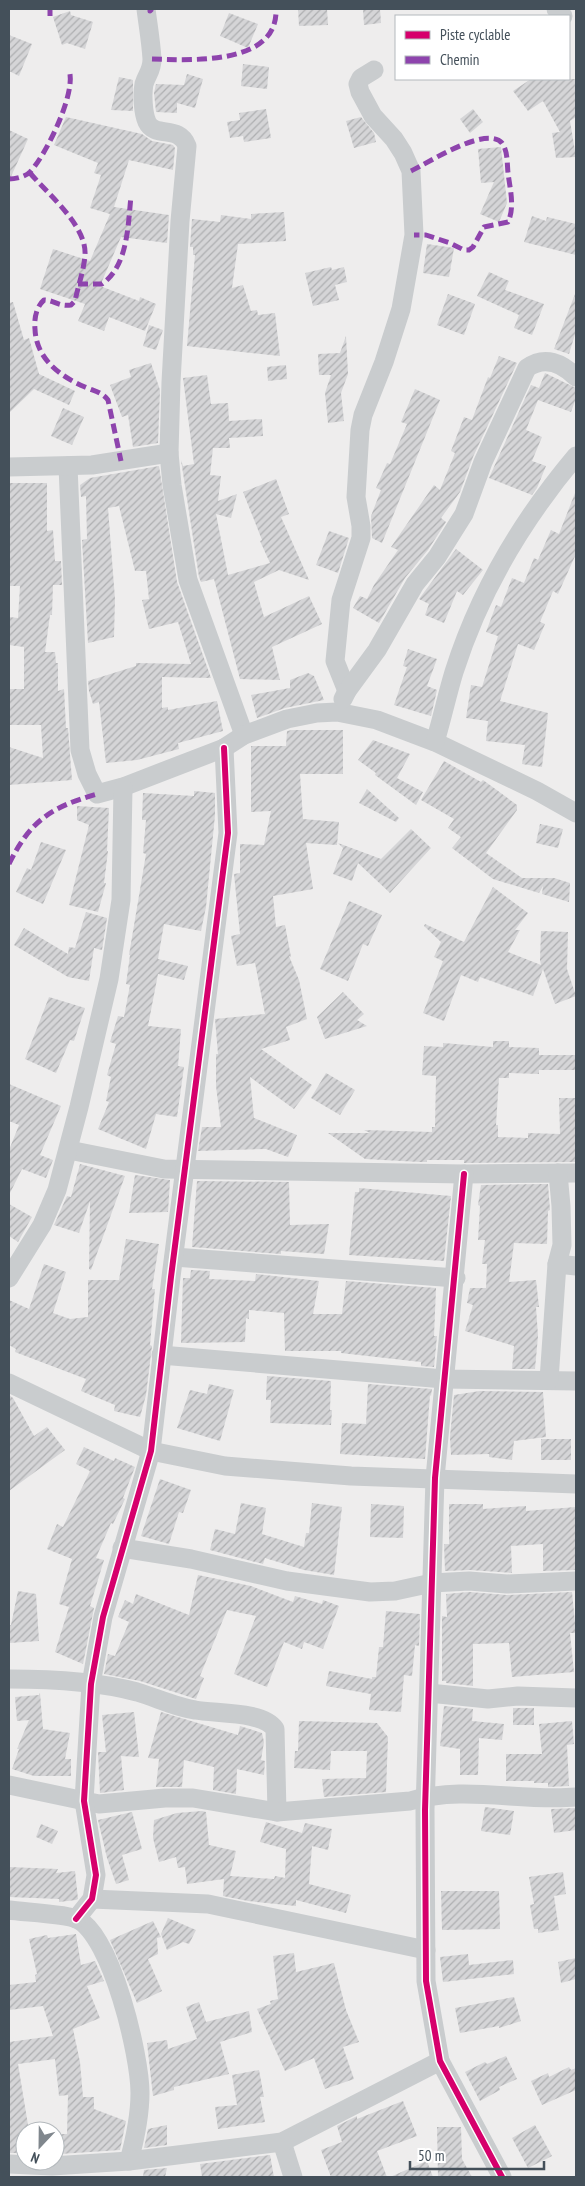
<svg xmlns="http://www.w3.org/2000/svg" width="585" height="2186" viewBox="0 0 585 2186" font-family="'PT Sans Narrow',sans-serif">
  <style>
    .building { fill: url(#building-hatch) }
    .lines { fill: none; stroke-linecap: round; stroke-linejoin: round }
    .minor { stroke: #c9ccce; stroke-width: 19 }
    .quiet { stroke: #8e44ad; stroke-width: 5; stroke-dasharray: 10 5; stroke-linecap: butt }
    .cycleway-casing { stroke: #fff; stroke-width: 9 }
    .cycleway { stroke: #d6006c; stroke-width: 6 }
  </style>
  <defs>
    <pattern id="building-hatch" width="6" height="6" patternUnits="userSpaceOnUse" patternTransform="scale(1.25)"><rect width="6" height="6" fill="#d5d5d7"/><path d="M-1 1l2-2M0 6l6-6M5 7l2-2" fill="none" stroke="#aeafb1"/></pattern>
  </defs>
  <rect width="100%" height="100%" fill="#eeeded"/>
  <!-- building -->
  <g class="building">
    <polygon points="298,9 327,9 328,25 299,26"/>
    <polygon points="363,9 380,9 381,23 364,25"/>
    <polygon points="70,11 71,15 93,22 85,49 67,43 62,45 53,17"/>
    <polygon points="229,13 258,24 248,48 220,36"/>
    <polygon points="9,35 32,44 19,76 9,71"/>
    <polygon points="243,64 269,67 267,89 241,86"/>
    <polygon points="187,74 203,79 195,108 177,103 177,113 156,112 154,93 156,84 184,85"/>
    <polygon points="119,77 133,80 133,111 111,110"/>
    <polygon points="531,79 576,79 576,117 570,121 576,157 556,158 552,133 560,132 543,101 528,111 513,91"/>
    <polygon points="266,109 271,138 244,142 243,136 230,138 227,122 240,120 239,113"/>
    <polygon points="473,109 483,122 470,133 460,119"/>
    <polygon points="66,117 142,134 152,141 173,145 175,148 173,170 129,160 114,207 169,215 167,243 121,237 100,286 139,301 140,297 156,304 145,331 109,317 104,331 78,321 85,304 40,289 53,249 90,261 110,214 90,208 101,175 94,173 98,163 54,145"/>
    <polygon points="361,117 374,133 376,142 354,148 346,121"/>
    <polygon points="9,130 28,139 9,181"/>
    <polygon points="501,147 507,203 499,222 480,214 494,182 481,183 478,149"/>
    <polygon points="284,212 286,241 238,244 232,288 243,285 251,311 257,310 258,315 275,313 280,356 187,346 195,255 193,255 193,247 190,247 192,219 220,222 221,215 251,219 251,214"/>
    <polygon points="532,216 546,221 547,217 576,224 576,255 524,242"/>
    <polygon points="427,244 454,248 449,277 423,273"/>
    <polygon points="331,267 332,270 344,267 347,282 335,285 339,300 313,306 305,273"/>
    <polygon points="489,272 509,281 505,290 544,304 532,335 514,328 519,315 477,296"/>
    <polygon points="448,294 475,304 464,335 437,325"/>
    <polygon points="575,294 576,331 569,354 554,349"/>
    <polygon points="13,302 24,340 29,338 39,374 75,391 69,405 34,389 9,413 9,303"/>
    <polygon points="149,325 163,330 156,350 143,346"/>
    <polygon points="346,336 348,374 341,393 344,421 328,423 325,393 331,375 319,375 318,354 340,353"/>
    <polygon points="499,356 517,363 473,457 460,492 441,518 446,522 428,550 405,578 379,623 353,608 360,596 367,599 374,585 398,550 391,547 434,485 440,490 455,453 451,451 464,417 472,420 488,377 490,378"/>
    <polygon points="151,363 160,390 158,443 133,447 128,415 122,417 110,385 131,377 129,370"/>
    <polygon points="286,365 287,379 268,381 267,367"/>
    <polygon points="545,373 576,388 576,398 571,412 538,400 526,430 542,437 532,461 546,466 537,488 532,495 489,478 531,385 539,388"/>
    <polygon points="207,375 211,404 228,403 229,421 262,419 263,436 229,438 230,448 213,448 210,475 221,476 218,501 237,494 231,518 216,514 228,575 270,563 260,541 262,540 243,492 276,479 289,514 281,517 309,580 279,570 254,582 264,617 309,596 322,624 272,647 280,680 240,679 214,579 201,582 199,577 181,460 183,466 194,464 183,378"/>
    <polygon points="415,389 440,400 382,543 372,538 371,516 381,490 376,488 387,463 390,464 407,424 401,422"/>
    <polygon points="63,408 84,417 72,445 51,436"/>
    <polygon points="159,466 177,582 211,678 162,677 162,708 168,707 168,710 217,701 223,731 178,743 179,749 137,760 106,763 99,702 93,704 89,691 88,681 136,666 136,663 191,664 178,622 149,629 142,600 149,599 146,571 135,571 119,506 108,508 115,599 114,637 88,643 82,540 87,539 86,496 81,497 80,485 90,478"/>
    <polygon points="9,483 47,483 47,531 53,530 55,561 61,561 62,585 53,585 52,615 50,615 45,652 55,652 56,663 58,663 58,691 64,689 66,728 68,728 72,780 9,785 9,747 43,758 41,725 9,725 9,689 24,689 24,647 9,645 9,617 18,618 20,586 9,586"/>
    <polygon points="575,493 576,554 558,594 553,591 540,622 545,624 534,650 518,644 500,701 548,713 542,767 522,764 525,745 486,741 488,721 466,718 471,685 482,687 498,636 486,632 496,605 501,607 512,578 524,583 534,558 538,560 551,530 559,534"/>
    <polygon points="329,531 349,538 338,573 316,565"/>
    <polygon points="456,549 483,570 463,595 457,591 444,623 425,615 429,604 419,599"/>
    <polygon points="408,649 437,659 427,686 437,690 431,716 394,705 407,667 403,666"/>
    <polygon points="308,673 314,676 324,700 285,708 257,718 251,695 290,688 290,680"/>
    <polygon points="292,730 343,730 343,774 300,774 303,819 339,822 337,845 306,843 313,889 273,896 276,927 285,925 291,957 289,956 299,980 307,1019 286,1027 290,1040 261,1049 312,1085 294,1109 250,1077 254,1118 297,1135 288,1157 266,1149 198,1151 202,1127 221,1127 216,1086 216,1054 218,1054 215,1019 265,1014 255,963 237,966 231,936 240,934 234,874 240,873 240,844 264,845 271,811 251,812 251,746 286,746 287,731"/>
    <polygon points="373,740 410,754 397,778 423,792 416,805 375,775 376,773 358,760"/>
    <polygon points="444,761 481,782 483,780 517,805 517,810 486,853 522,878 554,878 570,883 569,902 542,894 543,886 539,893 493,879 452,848 461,837 448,828 454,819 421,800"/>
    <polygon points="367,789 399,818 396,822 359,803"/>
    <polygon points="194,791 215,793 215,815 206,907 201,931 164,924 158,959 188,966 184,980 158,974 148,1026 181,1029 178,1066 184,1067 177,1117 156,1114 146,1149 98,1129 109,1102 106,1101 111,1077 107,1075 116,1044 110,1042 118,1016 124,1017 130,985 126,984 130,955 129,955 146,854 143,853 146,820 142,820 143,793 194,796"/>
    <polygon points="77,806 109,808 107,851 108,851 104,883 106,883 98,912 69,905 89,825 77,820"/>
    <polygon points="540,824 563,829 558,848 536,843"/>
    <polygon points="411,829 431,848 390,893 358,863 352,881 333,874 343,848 338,843 381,859"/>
    <polygon points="41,842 66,850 43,904 16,892 27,868 31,870"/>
    <polygon points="493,887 528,913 515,930 520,930 508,952 541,965 540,960 541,931 568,932 567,969 576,996 555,1004 543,969 533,996 480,977 478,982 461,975 444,1021 423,1013 443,961 434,957 441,942 424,926 425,924 464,942"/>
    <polygon points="349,901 382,915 368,946 363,944 348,981 320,969"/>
    <polygon points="86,912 107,918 102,950 94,948 89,981 68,977 14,945 24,928 68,954 69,947 75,948"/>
    <polygon points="343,992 364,1014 357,1020 367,1026 325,1039 317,1017"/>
    <polygon points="49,997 85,1008 74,1041 70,1040 56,1073 25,1059"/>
    <polygon points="493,1041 509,1041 509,1047 539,1048 539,1055 576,1055 576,1070 539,1070 539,1074 509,1073 509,1078 499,1078 496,1125 498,1125 498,1137 528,1138 528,1133 560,1134 559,1098 576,1098 576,1162 464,1163 464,1160 427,1160 427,1162 420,1162 365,1159 328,1133 370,1133 364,1130 432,1132 432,1127 435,1127 436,1076 422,1075 424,1046 443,1047 443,1043 493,1047"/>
    <polygon points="326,1073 355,1090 340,1115 311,1098"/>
    <polygon points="9,1084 61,1106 40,1155 53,1160 46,1178 22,1169 9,1195 9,1150 19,1125 9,1121"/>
    <polygon points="80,1164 125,1176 91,1270 89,1269 90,1201 79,1233 54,1225 67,1196 71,1197"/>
    <polygon points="135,1175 170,1180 168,1212 129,1213"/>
    <polygon points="197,1181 289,1182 290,1225 329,1224 324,1254 281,1251 281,1254 192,1247"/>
    <polygon points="548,1184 550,1210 548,1211 547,1244 514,1243 509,1282 536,1280 539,1307 536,1307 538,1336 535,1369 512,1369 514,1346 465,1331 473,1305 467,1303 470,1288 486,1288 487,1264 482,1264 485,1240 478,1240 480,1206 478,1205 481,1185"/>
    <polygon points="359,1188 451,1196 444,1261 349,1255 355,1192 359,1192"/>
    <polygon points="9,1204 32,1217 18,1242 9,1236"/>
    <polygon points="126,1239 159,1244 152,1289 155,1289 150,1345 152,1346 146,1395 140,1417 114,1411 115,1405 81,1391 86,1379 15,1352 16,1349 9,1345 9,1300 29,1309 44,1264 66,1272 53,1313 70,1319 88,1317 88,1280 119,1280"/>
    <polygon points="191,1270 210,1271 209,1279 255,1281 256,1274 319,1281 313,1314 342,1314 346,1281 436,1288 434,1336 437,1336 434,1367 421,1366 421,1362 341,1353 341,1351 285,1351 284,1313 249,1310 249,1319 246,1318 245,1342 181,1343 183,1278 190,1278"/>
    <polygon points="267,1376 331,1381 330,1410 332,1410 331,1425 270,1423 271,1400 266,1400"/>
    <polygon points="209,1384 234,1390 220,1441 177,1428 190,1390 207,1394"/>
    <polygon points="368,1384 432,1389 431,1396 430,1395 425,1459 340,1454 342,1423 366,1424"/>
    <polygon points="480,1391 543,1392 546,1437 514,1441 512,1460 489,1457 489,1454 451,1455 450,1437 454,1395"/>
    <polygon points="9,1395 13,1398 34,1436 47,1427 65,1450 9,1491"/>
    <rect x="541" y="1439" width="30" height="21"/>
    <polygon points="84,1447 114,1461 115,1458 135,1467 123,1498 125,1499 113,1524 111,1523 96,1558 104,1560 90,1606 94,1608 83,1664 55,1652 69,1607 59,1604 72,1559 47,1549 57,1524 63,1527 90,1471 76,1464"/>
    <polygon points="160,1479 191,1490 183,1513 179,1512 169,1544 141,1536"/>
    <polygon points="241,1503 266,1508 262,1534 304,1547 306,1533 309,1533 312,1503 342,1507 334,1575 304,1570 265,1558 263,1564 210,1550 215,1529 235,1534"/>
    <polygon points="371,1504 404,1506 403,1538 370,1537"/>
    <polygon points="449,1504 483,1504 483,1509 526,1506 526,1511 576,1507 576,1570 543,1571 543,1544 511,1546 512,1573 470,1570 445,1571 444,1544 449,1544"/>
    <polygon points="198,1575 251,1586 293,1602 295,1596 322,1604 323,1600 339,1606 323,1649 304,1642 302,1649 284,1642 267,1687 234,1674 256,1616 227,1610 200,1676 204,1678 196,1699 140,1681 104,1674 108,1654 115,1656 129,1622 118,1617 125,1600 133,1604 136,1594 189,1615"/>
    <polygon points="18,1591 36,1594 39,1641 9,1643 9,1625 11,1625"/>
    <polygon points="469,1592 507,1595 572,1592 576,1633 570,1633 574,1672 512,1677 509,1643 473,1644 473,1686 446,1683 446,1681 442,1681 442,1616 447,1617 446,1594"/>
    <polygon points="386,1611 420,1614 419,1646 415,1645 412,1676 404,1675 401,1712 369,1710 371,1694 326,1686 329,1671 372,1679 372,1677 376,1677 379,1647 383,1647"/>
    <polygon points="40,1693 43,1729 70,1733 65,1759 71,1759 71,1776 34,1776 12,1769 19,1749 17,1749 29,1720 17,1721 15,1697 39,1695"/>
    <polygon points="444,1706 473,1709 472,1721 504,1724 502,1740 479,1738 478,1775 460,1775 460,1749 440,1746"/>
    <rect x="513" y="1708" width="21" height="17"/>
    <polygon points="134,1712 139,1757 121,1756 124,1790 100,1793 98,1752 106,1752 102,1715"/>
    <polygon points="161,1712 238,1735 240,1726 262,1733 264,1742 261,1760 265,1761 264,1775 237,1769 236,1794 213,1790 214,1767 184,1760 182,1787 156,1787 159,1759 148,1758"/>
    <polygon points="299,1721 377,1723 388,1737 386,1792 324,1797 322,1779 366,1778 367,1751 331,1751 330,1770 294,1768 295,1751 298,1751"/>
    <polygon points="572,1721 574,1744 567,1745 569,1786 548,1787 548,1783 534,1783 534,1781 506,1781 506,1754 542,1754 539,1724"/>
    <polygon points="485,1807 514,1811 510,1835 481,1831"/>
    <polygon points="576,1808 576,1830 554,1833 551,1809"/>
    <polygon points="202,1811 206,1812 209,1845 236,1851 230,1876 274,1879 275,1876 285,1878 286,1849 260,1842 266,1822 302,1833 305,1823 332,1829 328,1850 312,1846 309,1884 351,1895 346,1913 296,1900 296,1906 248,1901 223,1896 224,1879 187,1884 185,1867 178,1868 176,1857 159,1862 153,1838 154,1820 177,1813"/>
    <polygon points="132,1812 142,1849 122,1855 129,1880 116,1884 107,1858 98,1820"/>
    <polygon points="41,1824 58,1831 52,1844 36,1837"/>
    <polygon points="9,1867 58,1869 56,1873 75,1871 78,1899 76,1900 59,1902 59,1899 9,1897"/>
    <polygon points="563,1872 566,1894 554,1896 559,1930 538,1933 538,1929 534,1929 530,1905 534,1904 529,1877"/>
    <polygon points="441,1891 499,1891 500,1929 442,1930"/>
    <polygon points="168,1918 196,1930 189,1944 183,1942 167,1950 161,1934"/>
    <polygon points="153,1921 161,1937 157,1938 158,1954 148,1959 162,1991 137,2003 110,1940"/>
    <polygon points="76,1934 81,1965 95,1961 104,1981 87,1986 100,2018 73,2029 80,2062 83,2097 94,2097 94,2109 126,2121 120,2150 60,2154 59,2134 67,2134 68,2095 59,2096 55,2059 18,2064 29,2131 25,2131 25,2153 9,2153 9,2042 53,2036 43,2006 9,2010 9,1985 36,1982 35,1975 37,1974 29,1939 47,1935 48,1938"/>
    <polygon points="294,1953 296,1972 334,1963 346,2010 359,2042 343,2047 354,2079 325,2089 314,2058 285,2071 257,2009 271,2004 270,2001 278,1999 273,1956"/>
    <polygon points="468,1954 469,1965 513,1960 514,1974 443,1982 440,1957"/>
    <polygon points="576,1958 576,1979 561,1983 558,1962"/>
    <polygon points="514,1997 521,2021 499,2028 499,2026 460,2033 455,2008"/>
    <polygon points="199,2002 206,2022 249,2011 252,2032 220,2042 229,2074 174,2087 174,2090 153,2096 147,2043 167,2040 168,2049 197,2039 186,2007"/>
    <polygon points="506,2056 517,2079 499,2087 500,2090 480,2101 465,2072 485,2062 487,2064"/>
    <polygon points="569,2067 571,2070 576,2068 576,2090 542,2105 531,2081 548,2073 549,2077"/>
    <polygon points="259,2070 264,2097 260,2097 265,2122 218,2129 215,2107 237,2105 232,2075"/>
    <polygon points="403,2101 417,2136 377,2151 387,2177 331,2177 321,2150 342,2142 337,2126 357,2116 357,2119"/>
    <polygon points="167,2125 167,2145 144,2148 148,2129"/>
    <polygon points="535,2125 552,2156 528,2168 512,2138"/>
    <polygon points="437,2127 461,2127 462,2159 472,2177 438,2177"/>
    <polygon points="270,2155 274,2177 202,2177 200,2164"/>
    <polygon points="427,2161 433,2177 390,2177"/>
    <polygon points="167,2168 165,2177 143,2177 144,2170"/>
  </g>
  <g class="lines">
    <!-- minor -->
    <g class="minor">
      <path d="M146 9C148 25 151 42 152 59 152 71 147 74 144 84 142 94 143 113 147 122 155 139 179 124 187 146L180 221 171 382 169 453 172 485 188 580 244 735"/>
      <polyline points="556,9 563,16"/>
      <polyline points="68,466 80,750 87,774 97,794 123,787 224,748 244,735 287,719 317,713 337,712 377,720 435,742 537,791 576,813"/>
      <polyline points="9,467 92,465 169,453"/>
      <polyline points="347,691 335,661 341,600 361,538 361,526 356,497 360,430 363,415 384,362 401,309 414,235 411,171 403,153 394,139 373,116 360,92 358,84 361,78 374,70"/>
      <path d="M343 699 347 691 377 650 415 584 437 557 464 514 483 462 527 368C545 355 562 363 576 377"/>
      <path d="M435 742C442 719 447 695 454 672 479 593 523 519 576 456"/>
      <polyline points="69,1150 164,1169 464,1174 576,1173"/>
      <polyline points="464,1174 435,1478 425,1810 426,1981 440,2061 502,2177"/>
      <polyline points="174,1257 456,1278"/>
      <polyline points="557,1264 576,1266"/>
      <polyline points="9,1278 42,1225 57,1190 79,1107 109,979 121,900 123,787"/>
      <polyline points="161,1355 444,1379 576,1381"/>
      <polyline points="549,1380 557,1264 562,1245 561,1206 558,1173"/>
      <polyline points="9,1383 151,1451 225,1466 351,1476 576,1484"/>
      <polyline points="122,1548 191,1559 287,1581 370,1592 395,1591 432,1583 469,1581 507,1584 576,1581"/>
      <path d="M9 1679C51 1679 96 1681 137 1692 157 1698 176 1707 195 1710 216 1714 263 1711 275 1729L277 1812"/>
      <polyline points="429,1693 488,1699 518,1696 576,1698"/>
      <path d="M9 1785 99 1804 165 1798H193L277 1812 410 1801C464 1785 521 1802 576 1797"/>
      <polyline points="92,1899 208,1904 426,1950"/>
      <path d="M9 1910C22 1912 67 1914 77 1919 112 1936 140 2056 140 2093 140 2116 135 2139 129 2161"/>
      <polyline points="76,1919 92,1899 96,1875 84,1801 91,1684 103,1617 151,1451 171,1277 228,833 224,748"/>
      <polyline points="282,2142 293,2177"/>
      <polyline points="9,2164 52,2166 129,2161 282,2142 440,2061"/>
    </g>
    <!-- quiet -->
    <g class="quiet">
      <polyline points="150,9 150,11 152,9"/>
      <polyline points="50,16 50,9"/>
      <path d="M152 59C190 60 278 66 276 9"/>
      <path d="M411 171C428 163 486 125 502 143 508 151 507 164 508 173 510 189 515 207 508 222L484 227 473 247 469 250H464L450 243 426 235H414"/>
      <path d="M30 173C48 194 87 226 85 255 84 270 78 286 75 301L71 305C59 307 54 300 44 300 36 307 34 319 35 329 36 358 59 376 85 387 94 391 102 392 108 400L121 461"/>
      <path d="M9 179C15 179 25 177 30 172 46 155 77 92 69 70"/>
      <path d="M78 284H102C128 266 128 225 131 196"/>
      <path d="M9 864C30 821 51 807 97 794"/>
    </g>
    <defs>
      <g id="cycleway">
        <polyline points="464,1174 435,1478 425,1810 426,1981 440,2061 502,2177"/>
        <polyline points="76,1919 92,1899 96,1875 84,1801 91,1684 103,1617 151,1451 171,1277 228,833 224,748"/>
      </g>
    </defs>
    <!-- cycleway casing -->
    <use href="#cycleway" class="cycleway-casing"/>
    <!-- cycleway -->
    <use href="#cycleway" class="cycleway"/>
  </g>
  <!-- border -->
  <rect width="585" height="2186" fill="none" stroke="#44505a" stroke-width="20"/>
  <!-- legend -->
  <rect x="395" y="15" width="175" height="65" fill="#ffffff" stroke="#b4b9bd"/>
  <rect x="405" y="31" width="25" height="8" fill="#d6006c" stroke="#b4b9bd"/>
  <text x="440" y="40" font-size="15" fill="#44505a">Piste cyclable</text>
  <rect x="405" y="56" width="25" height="8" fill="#8e44ad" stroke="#b4b9bd"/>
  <text x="440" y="65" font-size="15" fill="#44505a">Chemin</text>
  <!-- north arrow -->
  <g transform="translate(40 2146) rotate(202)"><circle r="24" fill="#ffffff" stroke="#b4b9bd"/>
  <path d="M0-4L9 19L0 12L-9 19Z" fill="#80878d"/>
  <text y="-8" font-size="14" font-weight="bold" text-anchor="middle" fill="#44505a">N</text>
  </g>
  <!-- scale -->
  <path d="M410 2161v8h134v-8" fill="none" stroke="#44505a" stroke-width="2.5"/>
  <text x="418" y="2161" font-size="15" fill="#44505a" stroke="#ffffff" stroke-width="4" paint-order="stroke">50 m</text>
</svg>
